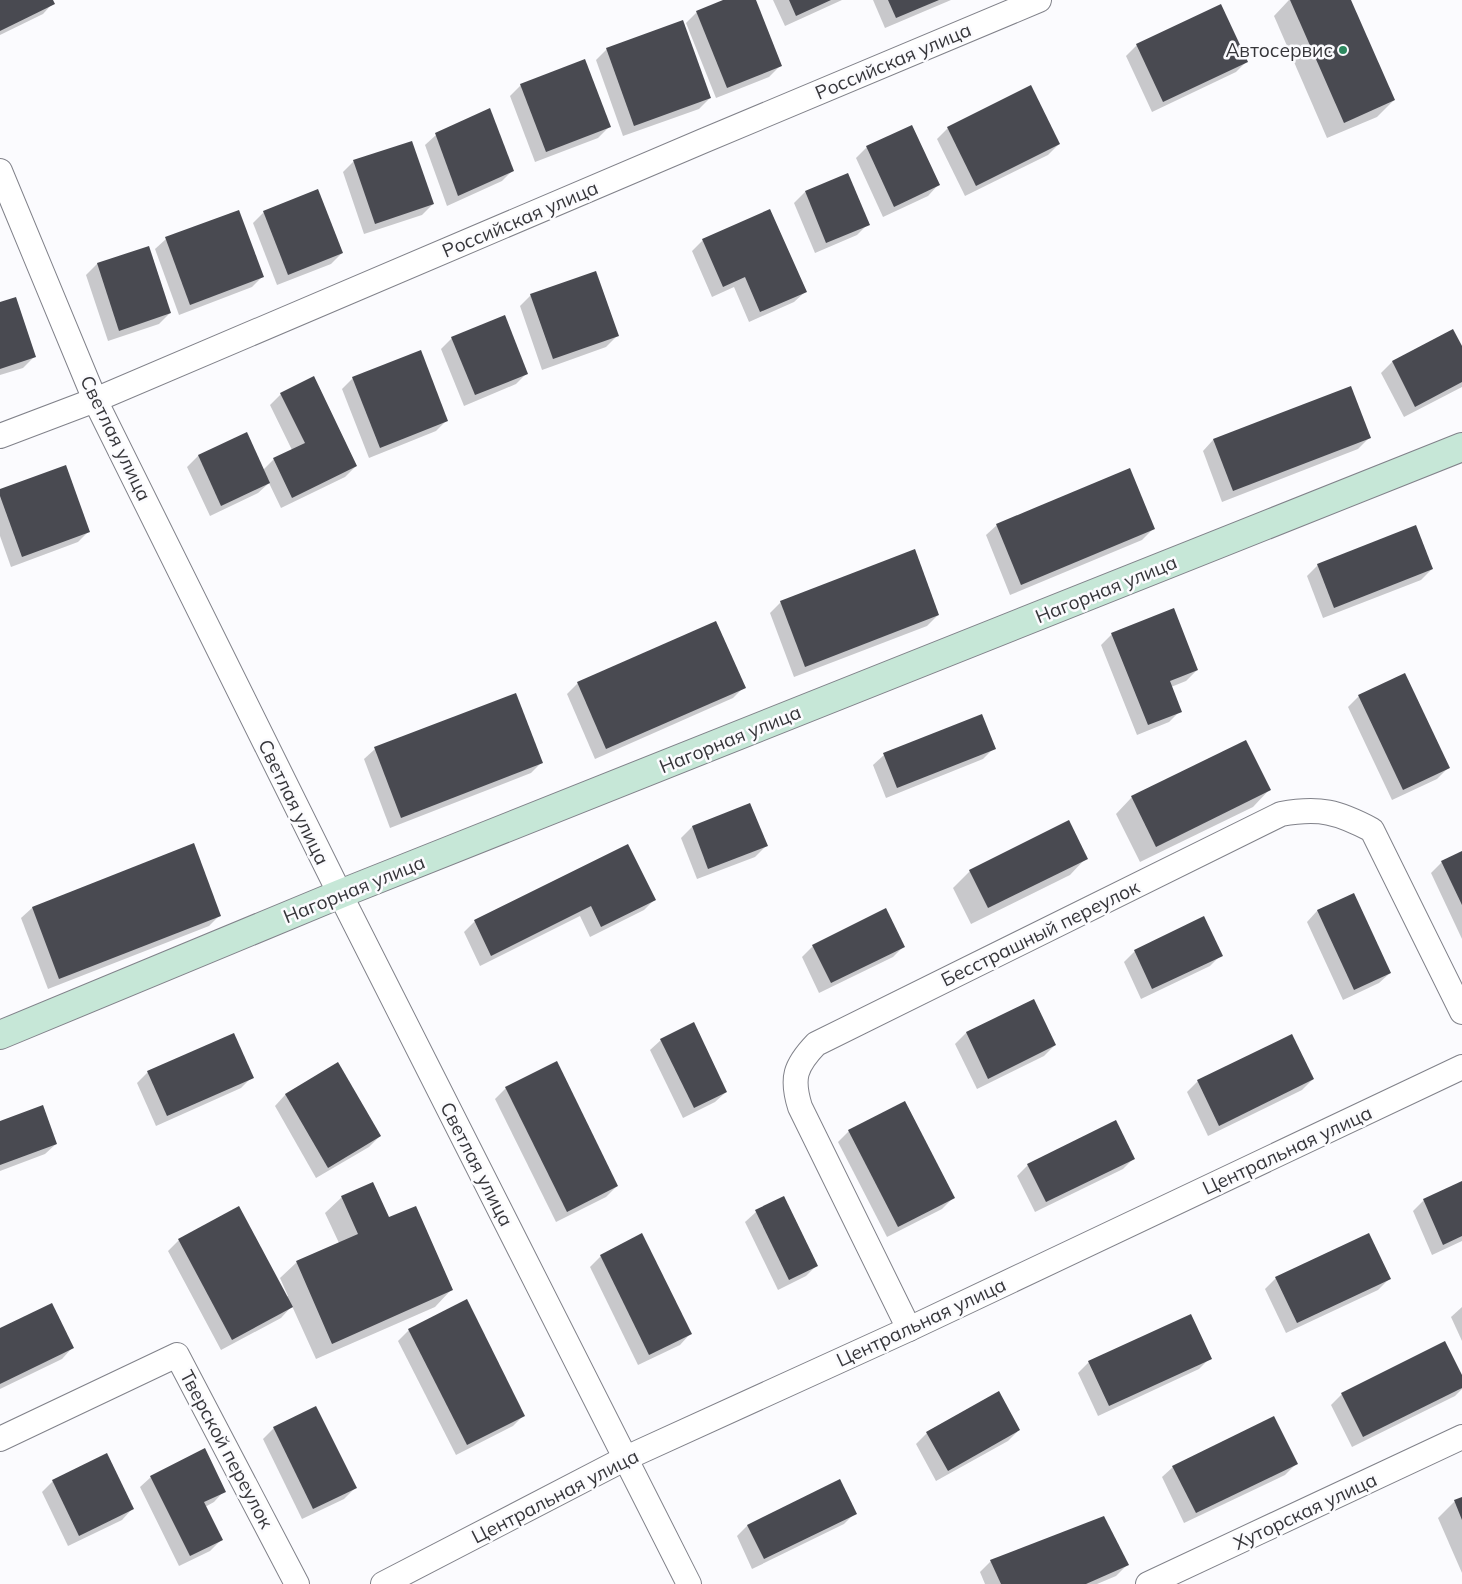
<svg xmlns="http://www.w3.org/2000/svg" width="1462" height="1584" viewBox="0 0 1462 1584" font-family="Mulish,sans-serif">
  <style>
    .shadow { fill: #0003 }
    .building { fill: #494a51 }
    .lines { fill: none; stroke-linecap: round; stroke-linejoin: round }
    .street-casing { stroke: #81828a; stroke-width: 26 }
    .secondary-casing { stroke: #81828a; stroke-width: 30 }
    .street { stroke: #fff; stroke-width: 24 }
    .secondary { stroke: #c6e7d7; stroke-width: 28 }
    .poi-dot { fill: #2c885e; stroke: #fbfbfe; stroke-width: 2 }
    .labels { text-anchor: middle; dominant-baseline: central; stroke-width: 5; stroke-linejoin: round; paint-order: stroke }
    .poi-label { font-size: 19px; fill: #36363a; stroke: #fbfbfe; text-anchor: end }
    .street-label { font-size: 19px; fill: #36363a; stroke: #fbfbfe }
  </style>
  <rect width="100%" height="100%" fill="#fbfbfe"/>
  <!-- shadow -->
  <g class="shadow">
    <polygon points="0,0 52,0 53,3 43,14 0,35"/>
    <polygon points="726,0 754,0 780,66 769,77 716,98 686,23 697,12"/>
    <polygon points="773,0 842,0 785,26"/>
    <polygon points="873,0 951,0 885,28"/>
    <polygon points="1289,0 1350,0 1394,100 1377,117 1327,138 1274,16"/>
    <polygon points="1137,45 1247,61 1236,72 1152,112 1126,56"/>
    <polygon points="607,49 710,98 699,109 623,136 596,60"/>
    <polygon points="521,85 609,127 598,138 535,162 510,96"/>
    <polygon points="948,128 1059,144 1048,155 965,196 937,139"/>
    <polygon points="436,135 513,170 502,181 447,206 425,145"/>
    <polygon points="867,147 938,185 928,196 883,217 856,158"/>
    <polygon points="354,161 433,204 422,215 364,234 343,172"/>
    <polygon points="805,192 868,224 857,235 815,253 794,203"/>
    <polygon points="264,212 342,253 331,264 277,285 253,223"/>
    <polygon points="166,239 263,276 252,287 179,315 155,249"/>
    <polygon points="703,240 805,292 794,302 749,322 734,287 712,297 692,251"/>
    <polygon points="149,247 170,313 159,324 108,341 86,275 97,264"/>
    <polygon points="531,295 617,336 606,347 542,370 520,306"/>
    <polygon points="0,304 34,357 23,368 0,375"/>
    <polygon points="1453,331 1462,349 1462,387 1404,417 1381,373 1392,362"/>
    <polygon points="452,338 527,373 516,384 464,406 441,349"/>
    <polygon points="353,378 447,420 436,431 369,458 342,389"/>
    <polygon points="281,394 356,466 345,477 281,508 269,483 258,493 210,516 187,467 198,456 246,434 263,470 274,459 292,450 270,405"/>
    <polygon points="1369,438 1358,449 1222,502 1203,451 1213,440"/>
    <polygon points="0,490 89,531 78,542 11,567 0,536"/>
    <polygon points="997,525 1153,529 1142,540 1010,595 986,535"/>
    <polygon points="1318,565 1432,569 1421,580 1323,618 1307,576"/>
    <polygon points="781,602 938,615 927,626 794,677 770,613"/>
    <polygon points="716,622 744,687 733,698 595,759 567,694 578,683"/>
    <polygon points="1112,634 1197,670 1186,681 1171,687 1180,711 1169,722 1137,735 1101,645"/>
    <polygon points="1359,696 1448,768 1437,779 1392,800 1348,707"/>
    <polygon points="994,748 983,759 886,798 873,765 884,755"/>
    <polygon points="375,749 542,762 531,773 390,828 364,759"/>
    <polygon points="1269,790 1253,807 1140,862 1116,814 1132,797"/>
    <polygon points="750,804 766,846 755,857 697,879 681,838 692,827"/>
    <polygon points="1068,822 1086,858 1070,875 971,924 953,888 970,871"/>
    <polygon points="628,845 655,899 644,910 590,937 580,916 480,966 464,932 475,921"/>
    <polygon points="1462,852 1462,939 1431,873 1442,862"/>
    <polygon points="1353,895 1390,973 1379,983 1343,1000 1307,922 1317,911"/>
    <polygon points="32,908 220,915 209,926 48,989 21,918"/>
    <polygon points="1203,918 1221,955 1210,966 1141,999 1124,962 1135,951"/>
    <polygon points="813,946 904,946 893,957 819,993 802,957"/>
    <polygon points="1033,1000 1055,1045 1044,1056 977,1089 955,1044 966,1033"/>
    <polygon points="661,1040 726,1092 715,1102 683,1118 650,1050"/>
    <polygon points="338,1064 380,1136 369,1147 316,1178 275,1106 285,1095"/>
    <polygon points="148,1072 252,1077 241,1088 156,1126 137,1083"/>
    <polygon points="1313,1079 1302,1090 1208,1136 1187,1092 1198,1081"/>
    <polygon points="506,1088 617,1186 606,1197 556,1222 495,1099"/>
    <polygon points="0,1122 56,1144 45,1154 0,1171"/>
    <polygon points="849,1131 953,1198 942,1209 887,1237 838,1142"/>
    <polygon points="1134,1158 1123,1169 1035,1212 1017,1176 1028,1165"/>
    <polygon points="1462,1183 1462,1241 1432,1255 1413,1211 1424,1200"/>
    <polygon points="342,1197 388,1219 451,1290 435,1307 316,1359 292,1306 281,1318 221,1350 168,1251 179,1240 238,1208 286,1297 288,1296 280,1278 297,1262 339,1243 325,1213"/>
    <polygon points="784,1197 817,1265 806,1276 778,1290 745,1222 756,1212"/>
    <polygon points="601,1256 690,1334 680,1345 638,1365 590,1267"/>
    <polygon points="1276,1278 1389,1279 1378,1290 1286,1333 1265,1289"/>
    <polygon points="1462,1307 1462,1341 1451,1317"/>
    <polygon points="0,1329 72,1348 62,1359 0,1389"/>
    <polygon points="409,1330 524,1415 513,1426 456,1455 398,1341"/>
    <polygon points="1210,1358 1199,1369 1098,1416 1078,1373 1089,1362"/>
    <polygon points="1462,1378 1462,1389 1455,1396 1352,1447 1331,1405 1342,1394"/>
    <polygon points="274,1428 355,1488 344,1499 302,1519 263,1439"/>
    <polygon points="1019,1430 1008,1441 936,1481 916,1444 927,1433"/>
    <polygon points="106,1455 132,1509 122,1520 68,1546 42,1492 53,1481"/>
    <polygon points="1296,1464 1285,1475 1184,1523 1162,1477 1173,1467"/>
    <polygon points="151,1477 224,1491 214,1502 205,1507 221,1540 210,1551 179,1566 140,1487"/>
    <polygon points="1462,1498 1462,1573 1438,1518 1454,1502"/>
    <polygon points="855,1513 844,1524 752,1569 737,1536 747,1526"/>
    <polygon points="991,1561 1127,1565 1116,1576 1097,1584 985,1584 980,1572"/>
  </g>
  <!-- building -->
  <g class="building">
    <polygon points="0,0 53,0 55,4 0,31"/>
    <polygon points="723,0 756,0 782,66 727,88 696,11"/>
    <polygon points="789,0 831,0 796,16"/>
    <polygon points="888,0 939,0 896,18"/>
    <polygon points="1290,0 1351,0 1395,100 1344,123"/>
    <polygon points="1221,4 1248,62 1163,102 1136,44"/>
    <polygon points="683,20 711,98 634,126 606,48"/>
    <polygon points="585,59 611,127 546,152 520,84"/>
    <polygon points="1031,85 1060,144 976,186 947,127"/>
    <polygon points="490,108 514,171 458,196 435,133"/>
    <polygon points="912,125 940,185 894,207 866,146"/>
    <polygon points="412,141 434,204 375,224 353,160"/>
    <polygon points="848,173 870,225 826,243 805,191"/>
    <polygon points="318,189 343,253 288,275 263,211"/>
    <polygon points="770,209 807,292 760,312 745,277 723,287 702,239"/>
    <polygon points="239,210 264,277 190,305 165,237"/>
    <polygon points="149,246 171,313 119,331 97,263"/>
    <polygon points="596,271 619,336 553,359 530,294"/>
    <polygon points="16,297 36,357 0,369 0,302"/>
    <polygon points="505,315 528,374 475,395 451,337"/>
    <polygon points="1453,329 1462,346 1462,382 1415,407 1392,361"/>
    <polygon points="421,350 448,421 380,448 352,377"/>
    <polygon points="314,376 357,466 292,498 273,458 305,443 280,393"/>
    <polygon points="1351,386 1371,438 1233,491 1213,439"/>
    <polygon points="247,432 270,483 221,506 198,455"/>
    <polygon points="66,465 90,532 22,557 0,496 0,489"/>
    <polygon points="1130,468 1155,529 1021,585 996,524"/>
    <polygon points="1416,525 1433,569 1334,608 1317,564"/>
    <polygon points="915,549 939,615 805,667 780,601"/>
    <polygon points="1174,608 1198,670 1170,681 1182,712 1148,725 1111,633"/>
    <polygon points="716,621 746,688 606,749 577,682"/>
    <polygon points="1405,673 1450,768 1403,790 1358,695"/>
    <polygon points="516,693 543,763 401,818 374,747"/>
    <polygon points="982,714 996,749 897,788 883,753"/>
    <polygon points="1246,740 1271,790 1156,847 1131,796"/>
    <polygon points="750,803 768,846 708,869 692,826"/>
    <polygon points="1069,820 1088,859 988,908 969,870"/>
    <polygon points="194,843 221,916 59,979 32,907"/>
    <polygon points="628,844 656,900 601,927 591,906 491,956 474,920"/>
    <polygon points="1462,851 1462,905 1441,861"/>
    <polygon points="1354,893 1391,973 1354,990 1317,910"/>
    <polygon points="886,908 905,947 831,983 812,945"/>
    <polygon points="1204,916 1223,956 1152,989 1134,950"/>
    <polygon points="1034,999 1056,1045 988,1079 966,1032"/>
    <polygon points="694,1022 727,1092 694,1108 660,1039"/>
    <polygon points="234,1033 254,1078 167,1116 147,1071"/>
    <polygon points="1292,1034 1314,1079 1219,1126 1197,1080"/>
    <polygon points="557,1061 618,1186 567,1212 505,1087"/>
    <polygon points="338,1062 381,1136 328,1168 285,1094"/>
    <polygon points="905,1101 955,1198 898,1227 848,1130"/>
    <polygon points="43,1105 57,1144 0,1165 0,1121"/>
    <polygon points="1116,1120 1135,1159 1046,1202 1027,1164"/>
    <polygon points="1462,1181 1462,1236 1443,1245 1423,1199"/>
    <polygon points="373,1182 389,1217 416,1206 453,1290 332,1344 296,1261 358,1234 341,1196"/>
    <polygon points="784,1196 818,1266 789,1280 755,1210"/>
    <polygon points="239,1206 293,1307 232,1340 178,1239"/>
    <polygon points="642,1233 692,1334 649,1355 600,1255"/>
    <polygon points="1369,1233 1391,1279 1297,1323 1275,1277"/>
    <polygon points="467,1299 525,1416 467,1445 408,1329"/>
    <polygon points="52,1303 74,1348 0,1384 0,1328"/>
    <polygon points="1191,1314 1212,1359 1109,1406 1088,1361"/>
    <polygon points="1445,1341 1462,1375 1462,1388 1363,1437 1341,1393"/>
    <polygon points="999,1391 1020,1430 948,1471 926,1432"/>
    <polygon points="316,1406 357,1488 313,1509 273,1427"/>
    <polygon points="1274,1416 1298,1464 1196,1513 1172,1466"/>
    <polygon points="205,1448 226,1492 204,1502 223,1540 190,1556 150,1476"/>
    <polygon points="107,1453 134,1509 79,1536 52,1480"/>
    <polygon points="840,1479 857,1514 764,1559 747,1525"/>
    <polygon points="1462,1497 1462,1520 1454,1500"/>
    <polygon points="1104,1516 1129,1565 1086,1584 1001,1584 990,1560"/>
  </g>
  <g class="lines">
    <defs>
      <g id="street">
        <polyline points="0,171 95,400 340,894 689,1584"/>
        <polyline points="0,436 95,400 703,141 1039,0"/>
        <path d="M909 1329 800 1107C791 1078 795 1066 816 1044L1281 814C1320 807 1338 812 1372 830L1462 1012"/>
        <polyline points="0,1439 177,1355 297,1584"/>
        <polyline points="383,1584 626,1458 909,1329 1462,1067"/>
        <polyline points="1148,1584 1462,1437"/>
      </g>
      <polyline id="secondary" points="0,1035 340,894 1462,447"/>
    </defs>
    <!-- street casing -->
    <use href="#street" class="street-casing"/>
    <!-- secondary casing -->
    <use href="#secondary" class="secondary-casing"/>
    <!-- street -->
    <use href="#street" class="street"/>
    <!-- secondary -->
    <use href="#secondary" class="secondary"/>
  </g>
  <!-- markers -->
  <circle class="poi-dot" cx="1343" cy="50" r="5"/>
  <g class="labels">
    <!-- poi labels -->
    <g class="poi-label">
      <text x="1333" y="50">Автосервис</text>
    </g>
    <!-- street labels -->
    <g class="street-label">
      <text transform="translate(893 61) rotate(-23)">Российская улица</text>
      <text transform="translate(520 219) rotate(-23)">Российская улица</text>
      <text transform="translate(116 438) rotate(64)">Светлая улица</text>
      <text transform="translate(1106 589) rotate(-22)">Нагорная улица</text>
      <text transform="translate(730 739) rotate(-22)">Нагорная улица</text>
      <text transform="translate(294 802) rotate(64)">Светлая улица</text>
      <text transform="translate(354 889) rotate(-22)">Нагорная улица</text>
      <text transform="translate(1040 933) rotate(-26)">Бесстрашный переулок</text>
      <text transform="translate(1287 1150) rotate(-25)">Центральная улица</text>
      <text transform="translate(477 1164) rotate(63)">Светлая улица</text>
      <text transform="translate(921 1322) rotate(-25)">Центральная улица</text>
      <text transform="translate(227 1449) rotate(62)">Тверской переулок</text>
      <text transform="translate(555 1496) rotate(-27)">Центральная улица</text>
      <text transform="translate(1305 1511) rotate(-25)">Хуторская улица</text>
    </g>
  </g>
</svg>
